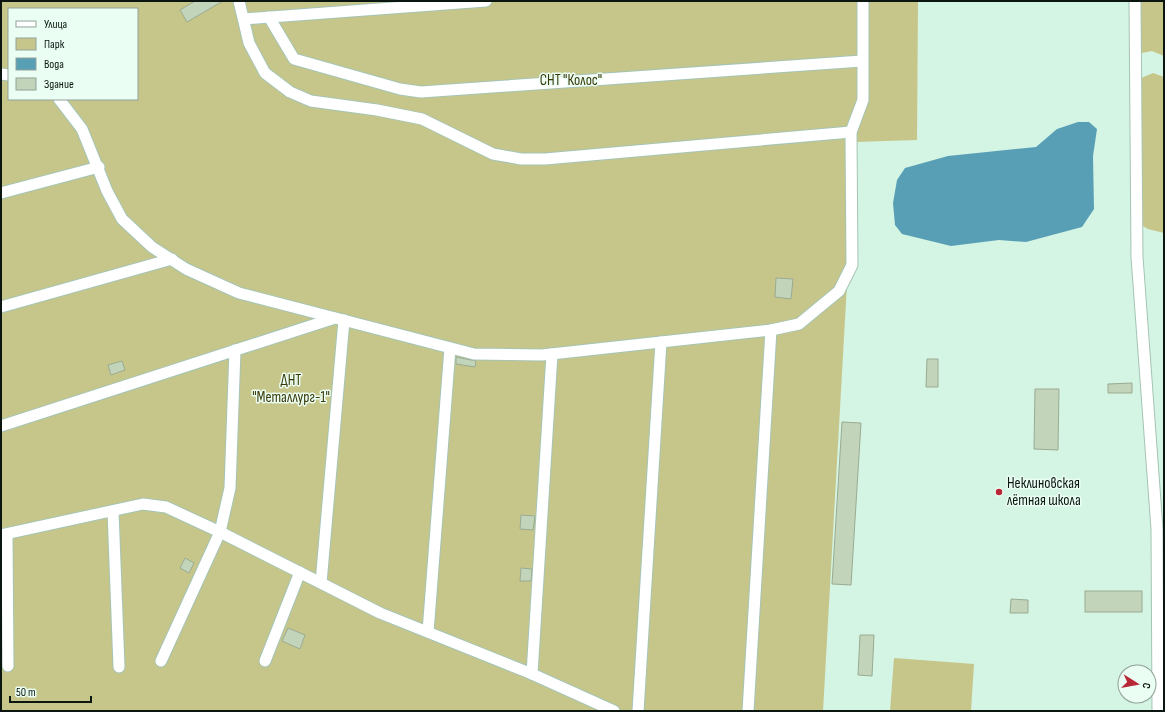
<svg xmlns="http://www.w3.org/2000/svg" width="1165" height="712" viewBox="0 0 1165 712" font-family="'Sofia Sans Condensed',sans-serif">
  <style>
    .green { fill: #c7c68a; fill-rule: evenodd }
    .water { fill: #589fb6 }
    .building { fill: #c2d4ba; stroke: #9aab92 }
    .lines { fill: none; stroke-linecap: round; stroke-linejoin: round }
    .minor-casing { stroke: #a5c4b4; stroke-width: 13 }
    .minor { stroke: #fff; stroke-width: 11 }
    .poi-dot { fill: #b82736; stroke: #ebfef4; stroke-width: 1.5 }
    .labels { text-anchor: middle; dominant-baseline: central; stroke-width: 3; stroke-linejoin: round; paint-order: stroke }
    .park-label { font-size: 15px; fill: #3a3807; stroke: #ebfef4 }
    .poi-label { font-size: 15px; fill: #0b1611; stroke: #ebfef4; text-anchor: start }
  </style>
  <rect width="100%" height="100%" fill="#d4f4e4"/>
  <!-- green -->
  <g class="green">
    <path d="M1 1H918L917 140 855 142 823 711H1ZM9 9H137V99H9Z"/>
    <polygon points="1138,1 1164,1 1164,56 1152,51 1137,54"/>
    <polygon points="1153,73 1164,77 1164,233 1148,229 1135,221 1139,79"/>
    <polygon points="894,658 974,664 971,711 890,711"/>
  </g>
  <!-- water -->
  <polygon class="water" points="1078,122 1089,122 1097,129 1093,156 1094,209 1082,227 1026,242 999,240 951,246 902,234 895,225 893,203 897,180 905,168 948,156 1036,147 1057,129"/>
  <!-- building -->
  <g class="building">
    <polygon points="195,1 223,1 187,22 180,10"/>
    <polygon points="776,278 793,279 791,299 775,297"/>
    <polygon points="456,357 476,361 475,367 456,364"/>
    <polygon points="927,359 938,359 938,387 926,387"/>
    <polygon points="122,361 125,370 111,375 108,365"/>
    <polygon points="1132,383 1132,393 1108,393 1108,384"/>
    <polygon points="1035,389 1059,389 1058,450 1034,449"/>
    <polygon points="842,422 861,423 851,585 832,584"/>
    <polygon points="521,515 535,516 533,530 520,529"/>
    <polygon points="185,558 194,563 189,573 180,568"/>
    <polygon points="521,568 532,569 531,581 520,581"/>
    <rect x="1085" y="591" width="57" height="21"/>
    <polygon points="1011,599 1028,600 1028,613 1010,613"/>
    <polygon points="288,628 305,635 300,649 282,641"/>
    <polygon points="860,635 874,635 872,676 858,675"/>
  </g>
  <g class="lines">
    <defs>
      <g id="minor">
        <polyline points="239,1 249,43 265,73 290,92 311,101 377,110 422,119 493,154 521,159 545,159 851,132"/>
        <polyline points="1135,1 1137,257 1157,529 1158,711"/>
        <polyline points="269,17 294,59 400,89 421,92 862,61"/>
        <polyline points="244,19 486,1"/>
        <polyline points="1,74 9,75"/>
        <polyline points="59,99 82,129 107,191 122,219 152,247 186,269 239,293 474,354 542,355 771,330 799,324 839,291 852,265 851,132 863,100 863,1"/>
        <polyline points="1,193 99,167"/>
        <polyline points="1,307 172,259"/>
        <polyline points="1,426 335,318"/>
        <polyline points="113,511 119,667"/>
        <polyline points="7,534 8,666"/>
        <polyline points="1,535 143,504 166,507 220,532 380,613 532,674 614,711"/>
        <polyline points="321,583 344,320"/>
        <polyline points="428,632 450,348"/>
        <polyline points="161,661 220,532 230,488 235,350"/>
        <polyline points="265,661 300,572"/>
        <polyline points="532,674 552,354"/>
        <polyline points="638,711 661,342"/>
        <polyline points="748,711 771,330"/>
      </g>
    </defs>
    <!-- minor casing -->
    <use href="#minor" class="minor-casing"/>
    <!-- minor -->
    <use href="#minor" class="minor"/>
  </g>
  <!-- markers -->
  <circle class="poi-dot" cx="999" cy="492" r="4"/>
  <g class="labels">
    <!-- park labels -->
    <g class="park-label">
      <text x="571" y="80">СНТ "Колос"</text>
      <text x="291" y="380">ДНТ<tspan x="291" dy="17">"Металлург-1"</tspan></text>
    </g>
    <!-- poi labels -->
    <g class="poi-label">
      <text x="1007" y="483">Неклиновская<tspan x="1007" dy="17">лётная школа</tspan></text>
    </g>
  </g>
  <!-- border -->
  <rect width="1165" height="712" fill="none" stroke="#0b1611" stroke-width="4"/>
  <!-- legend -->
  <rect x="8" y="8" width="130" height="92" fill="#ebfef4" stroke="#91a199"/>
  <rect x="16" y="21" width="20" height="6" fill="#ffffff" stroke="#91a199"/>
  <text x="44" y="28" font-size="12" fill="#0b1611">Улица</text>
  <rect x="16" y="38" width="20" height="12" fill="#c7c68a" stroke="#91a199"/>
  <text x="44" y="48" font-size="12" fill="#0b1611">Парк</text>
  <rect x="16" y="58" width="20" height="12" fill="#589fb6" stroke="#91a199"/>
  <text x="44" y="68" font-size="12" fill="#0b1611">Вода</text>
  <rect x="16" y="78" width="20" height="12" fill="#c2d4ba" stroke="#91a199"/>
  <text x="44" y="88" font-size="12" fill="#0b1611">Здание</text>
  <!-- north arrow -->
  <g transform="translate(1137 684) rotate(101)"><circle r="19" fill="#ebfef4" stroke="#91a199"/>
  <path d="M0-3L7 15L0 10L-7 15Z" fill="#b82736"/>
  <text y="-6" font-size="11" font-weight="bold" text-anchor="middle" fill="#0b1611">С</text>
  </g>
  <!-- scale -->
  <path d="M10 696v6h81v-6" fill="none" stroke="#0b1611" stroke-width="2"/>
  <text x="16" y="696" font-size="12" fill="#0b1611" stroke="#ebfef4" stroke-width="3" paint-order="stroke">50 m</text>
</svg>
